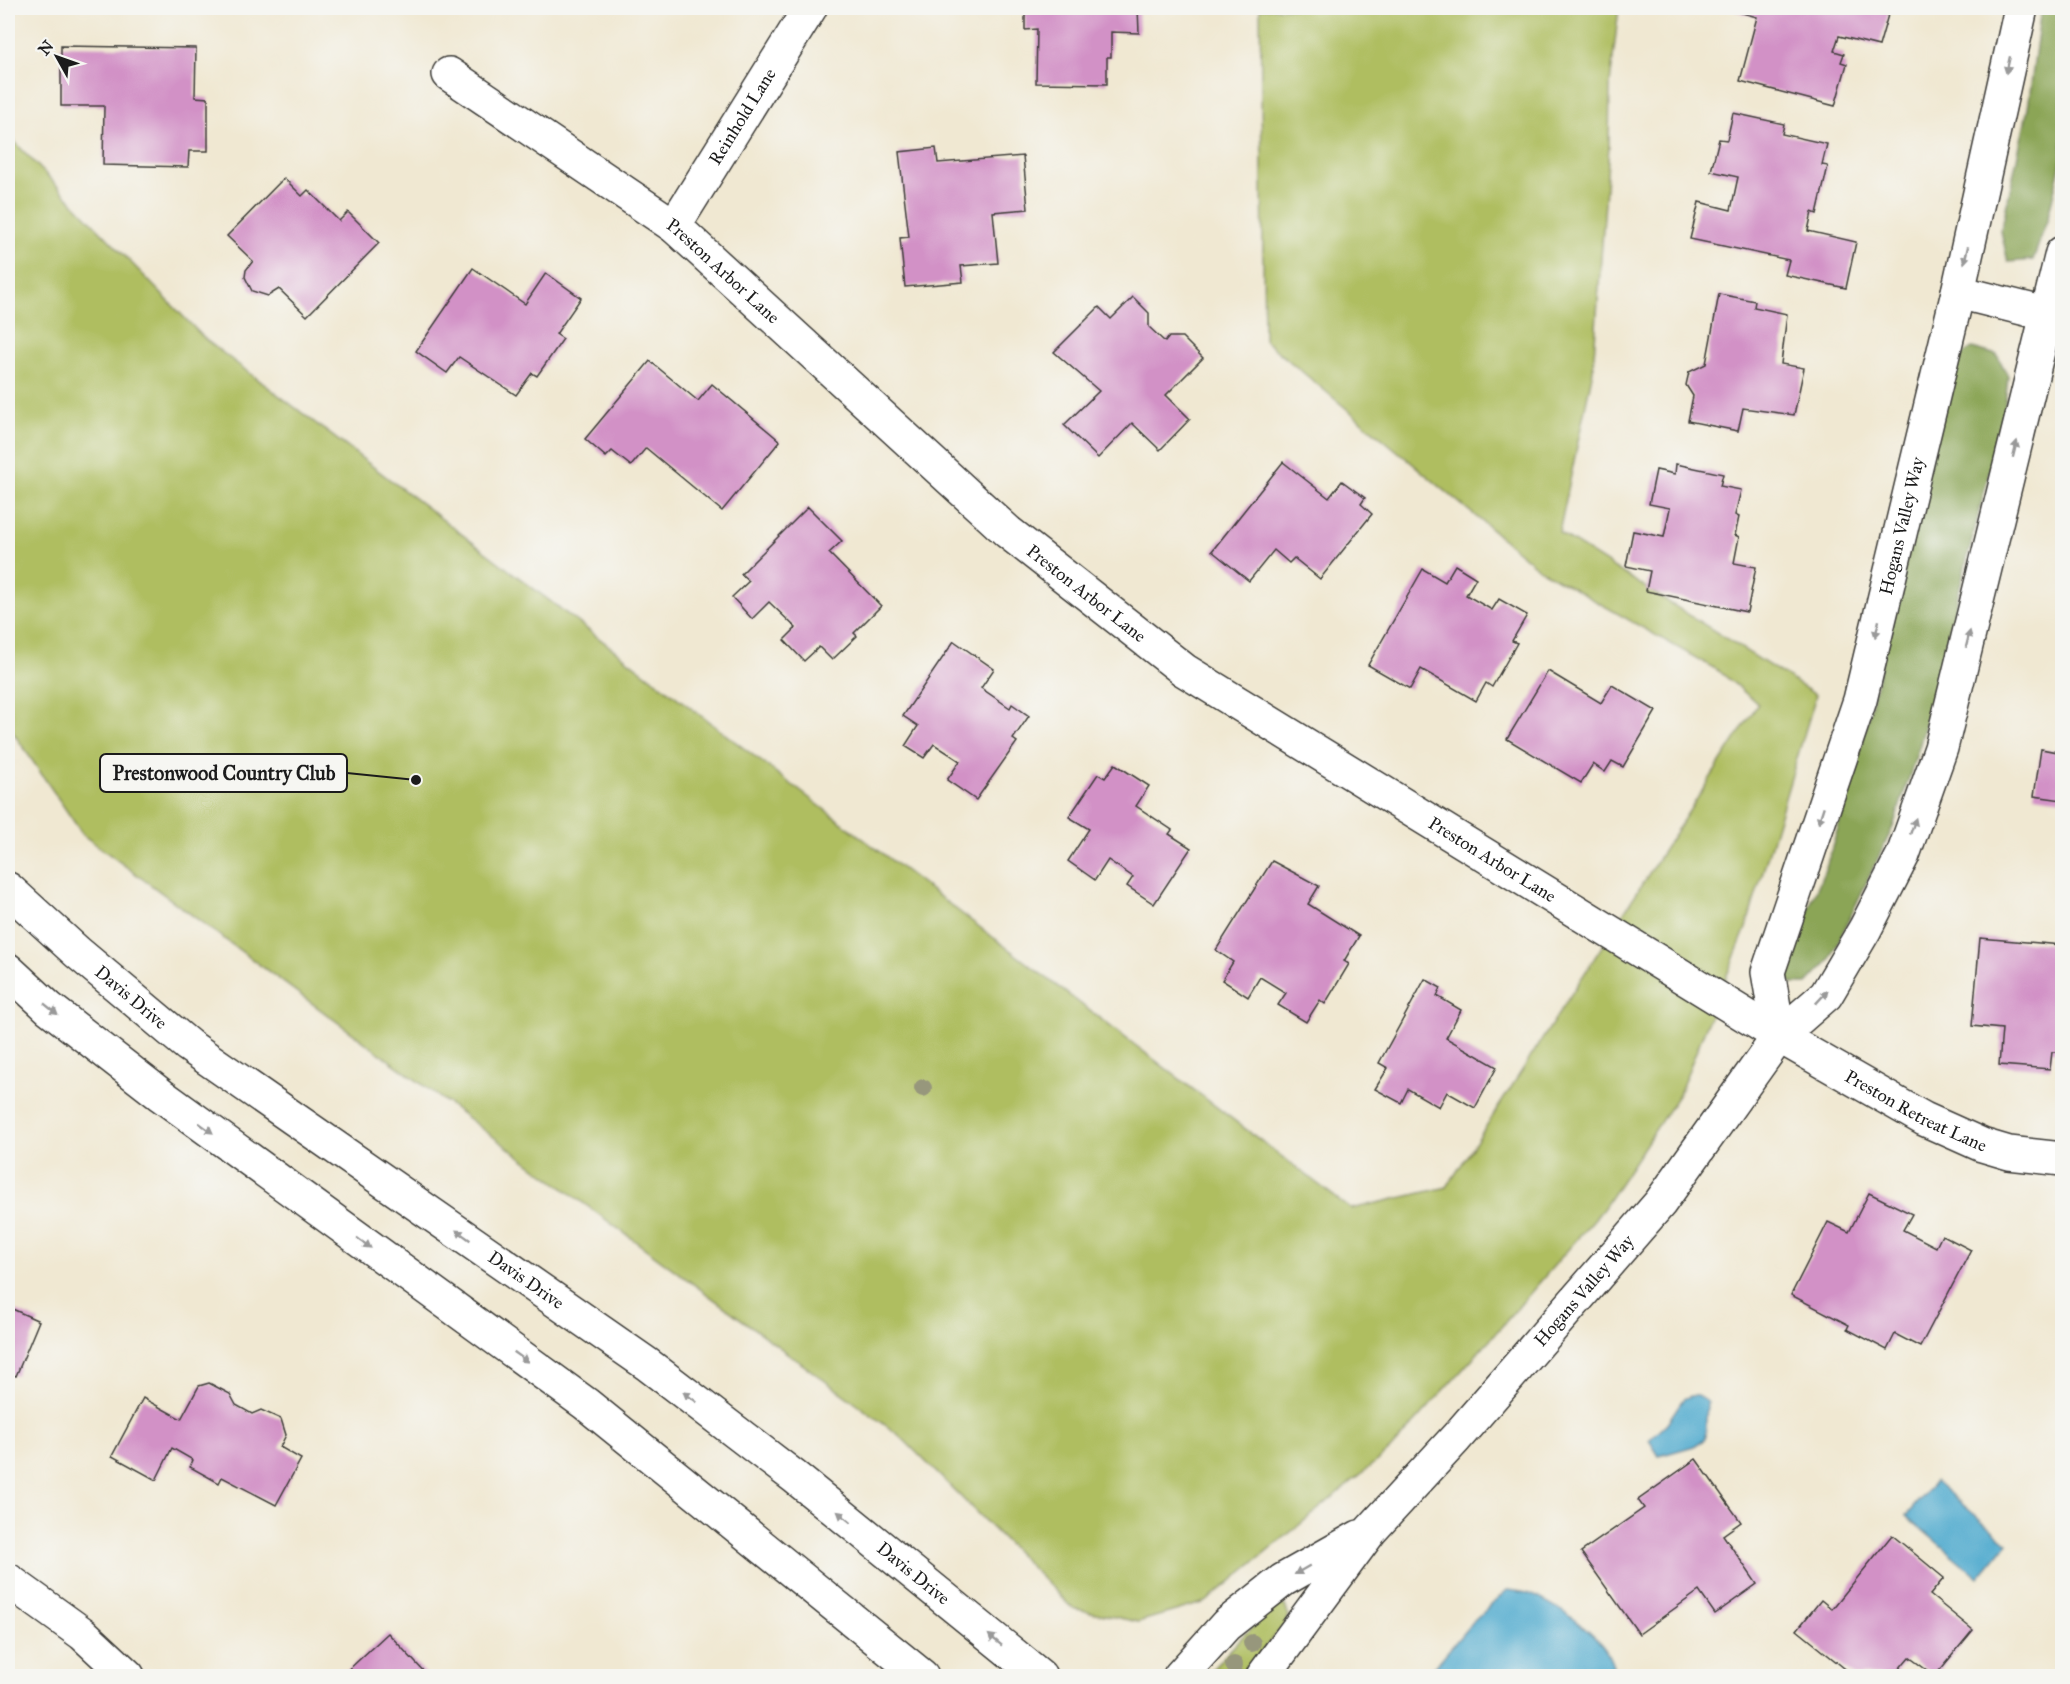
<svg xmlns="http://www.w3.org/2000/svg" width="2070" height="1684" viewBox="0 0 2070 1684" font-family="'IM FELL Great Primer',serif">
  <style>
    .green { fill: #afbe61; stroke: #666d3e; stroke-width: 1.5 }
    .forest { fill: #8ba557; stroke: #54603a; stroke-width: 1.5 }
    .water { fill: #52accf; stroke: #376476; stroke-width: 1.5 }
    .building { fill: #d291c6 }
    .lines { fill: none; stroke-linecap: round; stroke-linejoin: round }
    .street-casing { stroke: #3c3b37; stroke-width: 36 }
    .primary-casing { stroke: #3c3b37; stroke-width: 36 }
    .street { stroke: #fff; stroke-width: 33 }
    .primary { stroke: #fff; stroke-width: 33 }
    .tree { fill: #97977b }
    .oneway { fill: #999 }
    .labels { text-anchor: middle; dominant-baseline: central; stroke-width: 4.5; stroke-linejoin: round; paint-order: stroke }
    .street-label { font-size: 18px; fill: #1c1c1c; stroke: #f6f6f2 }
    .leader { fill: none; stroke: #1c1c1c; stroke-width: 2 }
    .callout-dot { fill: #1c1c1c; stroke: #f6f6f2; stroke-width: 2 }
    .callout { fill: #f6f6f2; stroke: #1c1c1c; stroke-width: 2 }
    .callout-label { font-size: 20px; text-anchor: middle; font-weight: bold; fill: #1c1c1c }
  </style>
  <rect width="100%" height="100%" fill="#f6f6f2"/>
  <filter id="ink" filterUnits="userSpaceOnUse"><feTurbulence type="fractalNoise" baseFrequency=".0167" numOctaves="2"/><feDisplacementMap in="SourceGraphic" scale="12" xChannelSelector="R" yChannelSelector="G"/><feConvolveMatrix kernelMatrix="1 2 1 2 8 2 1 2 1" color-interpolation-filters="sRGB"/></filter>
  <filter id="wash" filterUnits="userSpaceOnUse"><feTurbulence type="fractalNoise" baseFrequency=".008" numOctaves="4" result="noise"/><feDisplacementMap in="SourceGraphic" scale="24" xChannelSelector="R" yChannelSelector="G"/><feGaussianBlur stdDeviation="1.35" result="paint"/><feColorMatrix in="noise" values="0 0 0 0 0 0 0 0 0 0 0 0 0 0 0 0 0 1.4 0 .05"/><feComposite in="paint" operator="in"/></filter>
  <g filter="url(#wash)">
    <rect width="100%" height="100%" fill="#f0e8d2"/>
    <!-- green -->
    <g class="green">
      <polygon points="1260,8 1619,8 1610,84 1609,146 1593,370 1559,533 1816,695 1746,928 1679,1094 1603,1209 1502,1326 1390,1450 1206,1602 1138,1622 1072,1608 900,1436 83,835 8,725 8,135 206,340 1351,1209 1447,1187 1758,704 1719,671 1539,569 1264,340"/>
      <polygon points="1272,1605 1285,1605 1288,1614 1286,1623 1241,1676 1206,1676"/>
    </g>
    <!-- forest -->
    <g class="forest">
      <polygon points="2041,8 2062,8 2062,159 2047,221 2033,260 2008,262 2001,231 2028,108"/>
      <polygon points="1972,348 1997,355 2008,376 2004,414 1920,744 1893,827 1829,961 1807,984 1792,984 1785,978 1789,955 1826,867 1856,769 1954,360"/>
    </g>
    <!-- water -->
    <g class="water">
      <polygon points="1691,1396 1698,1396 1707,1402 1705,1439 1694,1446 1659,1456 1649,1440 1667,1423 1683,1399"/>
      <polygon points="1935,1481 2008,1543 1979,1578 1906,1516"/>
      <path d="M1507 1590C1514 1591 1523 1591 1530 1594 1555 1603 1620 1646 1613 1676H1427L1469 1626Z"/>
    </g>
    <g id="blocks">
      <!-- building -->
      <g class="building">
        <polygon points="1025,8 1138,8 1139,33 1111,32 1111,57 1107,57 1107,84 1036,83 1037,29 1025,30"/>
        <polygon points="1736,8 1890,8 1879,46 1839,36 1834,51 1844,54 1841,62 1847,64 1835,106 1740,81 1757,17 1735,11"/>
        <polygon points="61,46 196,48 195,97 208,98 208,151 189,151 188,167 103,165 104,106 61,106"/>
        <polygon points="1733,113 1784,124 1782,134 1827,144 1822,165 1828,166 1817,214 1812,212 1808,231 1856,242 1846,288 1785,275 1789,260 1690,239 1699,202 1731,210 1738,177 1711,171 1719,139 1727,140"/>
        <polygon points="936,148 938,163 1023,156 1028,209 993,212 998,263 961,266 963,282 905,287 900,238 909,237 899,152"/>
        <polygon points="284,178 302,196 308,190 339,221 348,212 379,243 307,316 279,289 268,296 252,291 245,277 246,270 253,261 227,236"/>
        <polygon points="473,268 525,304 546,273 581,298 556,334 563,339 537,376 532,373 516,395 459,357 447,373 416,351"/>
        <polygon points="1719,294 1755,301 1754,307 1787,314 1781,364 1804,368 1794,415 1743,408 1738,431 1688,421 1693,396 1686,385 1689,372 1706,364"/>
        <polygon points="1133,297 1149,313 1149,327 1165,342 1169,337 1182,337 1203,358 1166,395 1190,419 1160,450 1132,423 1098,458 1064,425 1099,391 1054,352 1099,307 1111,319"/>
        <polygon points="650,361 698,401 712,384 780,441 722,511 646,448 631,466 612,451 606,457 585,439"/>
        <polygon points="1283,462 1329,498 1342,481 1365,498 1361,504 1372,514 1320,579 1294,558 1289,563 1274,550 1249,581 1212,551"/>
        <polygon points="1676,464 1723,474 1720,486 1741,490 1735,515 1739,517 1735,535 1739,537 1734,563 1756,567 1747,612 1646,591 1650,571 1626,566 1633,531 1664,537 1670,508 1649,504 1656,470 1675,474"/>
        <polygon points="808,507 842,541 829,553 881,606 854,633 857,636 832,660 819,647 804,661 784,640 796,628 769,602 752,619 732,597 749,581 741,574"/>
        <polygon points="1455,565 1476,578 1466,595 1492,610 1499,599 1527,615 1512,641 1517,643 1492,687 1486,683 1476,701 1421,669 1410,689 1368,665 1423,569 1445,582"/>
        <polygon points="954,641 994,669 981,688 1010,708 1012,704 1029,716 1013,739 1017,742 976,800 947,780 960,761 934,744 924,758 905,746 918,726 903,716"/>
        <polygon points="1548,671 1601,703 1612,685 1656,711 1623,767 1612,761 1605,772 1593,764 1581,783 1507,739"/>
        <polygon points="2061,725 2062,800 2034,796 2041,749 2057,752"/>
        <polygon points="1115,764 1149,786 1136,806 1172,830 1169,834 1191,848 1154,904 1127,886 1133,877 1108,860 1095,880 1068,861 1089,829 1069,817 1098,774 1105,778"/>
        <polygon points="1272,861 1319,886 1308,904 1359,936 1344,961 1349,964 1325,1004 1320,1000 1306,1022 1278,1005 1286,993 1260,977 1248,997 1222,980 1233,962 1216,950"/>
        <polygon points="1980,938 2062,945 2062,1052 2052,1052 2050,1069 1999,1065 2002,1029 1972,1026"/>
        <polygon points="1425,979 1441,988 1437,996 1461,1010 1446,1038 1497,1067 1475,1108 1447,1092 1439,1107 1408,1089 1401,1103 1375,1089 1388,1068 1379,1063"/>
        <polygon points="1869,1193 1912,1214 1903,1230 1936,1247 1942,1235 1971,1250 1920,1347 1895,1334 1887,1350 1847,1329 1849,1325 1791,1295 1828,1222 1849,1232"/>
        <polygon points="8,1307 39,1321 16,1376 8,1373"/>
        <polygon points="209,1383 230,1394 236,1405 252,1414 261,1410 281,1419 286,1435 280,1447 301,1459 276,1505 222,1477 219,1483 190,1467 193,1460 172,1448 156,1480 112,1456 143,1398 181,1419 199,1386"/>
        <polygon points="1696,1459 1741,1522 1723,1535 1757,1584 1715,1614 1699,1591 1639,1634 1581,1552 1644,1508 1638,1500"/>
        <polygon points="1892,1535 1944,1578 1930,1595 1973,1630 1935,1676 1909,1657 1893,1676 1854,1676 1797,1630 1821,1600 1832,1609"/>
        <polygon points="388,1633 428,1676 350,1676 346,1672"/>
      </g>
    </g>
  </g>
  <g filter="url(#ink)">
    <use href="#blocks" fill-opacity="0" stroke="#3c3b37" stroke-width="1.5"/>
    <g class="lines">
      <defs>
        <g id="street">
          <path id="s1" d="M449 74 674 226 1008 532 1184 670 1779 1036 1924 1119 1982 1145 2009 1153 2062 1159"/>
          <path id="s2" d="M674 226 810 8"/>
          <polyline points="1958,292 2062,318"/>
          <path id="s3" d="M1779 1036 1768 972 1860 700 1958 292 2021 8"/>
          <polyline points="8,1580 83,1634 128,1676"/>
          <polyline points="1180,1676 1226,1625 1283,1580 1359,1537"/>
          <path id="s4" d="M1263 1676 1371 1530 1456 1438 1660 1203 1779 1036 1826 995 1865 929 1903 855 1941 748 2062 253"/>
        </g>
        <g id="primary">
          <path id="s5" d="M8 889 77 952 188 1045 647 1364 796 1478 1040 1676"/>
          <polyline points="8,970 49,1008 161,1095 586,1404 922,1676"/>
        </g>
      </defs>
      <!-- street casing -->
      <use href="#street" class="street-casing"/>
      <!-- primary casing -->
      <use href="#primary" class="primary-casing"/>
      <!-- street -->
      <use href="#street" class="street"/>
      <!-- primary -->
      <use href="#primary" class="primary"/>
    </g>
    <!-- trees -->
    <g class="tree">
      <circle cx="923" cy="1088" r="9"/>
      <circle cx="1252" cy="1643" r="9"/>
      <circle cx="1234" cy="1665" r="9"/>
    </g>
    <!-- one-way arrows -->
    <defs><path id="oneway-solid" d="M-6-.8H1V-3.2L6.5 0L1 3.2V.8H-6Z" transform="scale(1.5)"/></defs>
    <g class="oneway">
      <use href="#oneway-solid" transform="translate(2008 65) rotate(103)"/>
      <use href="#oneway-solid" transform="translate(1966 255) rotate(103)"/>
      <use href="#oneway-solid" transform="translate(2015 449) rotate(-76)"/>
      <use href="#oneway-solid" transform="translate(1877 629) rotate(103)"/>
      <use href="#oneway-solid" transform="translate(1968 639) rotate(-76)"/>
      <use href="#oneway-solid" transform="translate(1821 815) rotate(108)"/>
      <use href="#oneway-solid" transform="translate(1913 826) rotate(-71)"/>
      <use href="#oneway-solid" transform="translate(1822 997) rotate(-47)"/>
      <use href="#oneway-solid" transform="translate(51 1009) rotate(39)"/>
      <use href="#oneway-solid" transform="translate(206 1128) rotate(36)"/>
      <use href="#oneway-solid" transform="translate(463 1235) rotate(-145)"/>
      <use href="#oneway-solid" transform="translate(364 1243) rotate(36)"/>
      <use href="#oneway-solid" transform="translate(521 1357) rotate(36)"/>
      <use href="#oneway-solid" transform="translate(690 1397) rotate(-143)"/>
      <use href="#oneway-solid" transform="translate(844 1517) rotate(-141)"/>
      <use href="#oneway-solid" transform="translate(1302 1570) rotate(150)"/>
      <use href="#oneway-solid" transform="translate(995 1640) rotate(-141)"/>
    </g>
  </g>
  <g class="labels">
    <!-- street labels -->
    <g class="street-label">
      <text stroke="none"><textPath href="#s2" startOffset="129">Reinhold Lane</textPath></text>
      <text stroke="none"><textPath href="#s1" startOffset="338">Preston Arbor Lane</textPath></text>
      <text stroke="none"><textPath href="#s3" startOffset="531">Hogans Valley Way</textPath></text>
      <text stroke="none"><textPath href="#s1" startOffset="824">Preston Arbor Lane</textPath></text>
      <text stroke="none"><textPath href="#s1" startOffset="1310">Preston Arbor Lane</textPath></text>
      <text stroke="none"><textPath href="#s5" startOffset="164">Davis Drive</textPath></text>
      <text stroke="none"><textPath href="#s1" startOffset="1803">Preston Retreat Lane</textPath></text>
      <text stroke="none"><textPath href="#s5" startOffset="650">Davis Drive</textPath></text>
      <text stroke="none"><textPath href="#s4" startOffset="502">Hogans Valley Way</textPath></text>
      <text stroke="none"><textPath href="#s5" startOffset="1136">Davis Drive</textPath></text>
    </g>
  </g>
  <!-- callouts -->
  <path class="leader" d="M416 780L347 773"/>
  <circle class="callout-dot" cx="416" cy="780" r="6"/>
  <rect class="callout" x="100" y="754" width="247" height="38" rx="6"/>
  <g class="callout-label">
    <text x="224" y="780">Prestonwood Country Club</text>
  </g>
  <!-- margin -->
  <rect width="2070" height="1684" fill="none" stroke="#f6f6f2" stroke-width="30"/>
  <!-- north arrow -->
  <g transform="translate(57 57) rotate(310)" stroke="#f6f6f2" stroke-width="4.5" paint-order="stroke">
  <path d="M0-4.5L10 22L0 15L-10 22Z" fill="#1c1c1c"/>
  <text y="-9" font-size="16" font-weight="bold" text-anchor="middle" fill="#1c1c1c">N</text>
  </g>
</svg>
